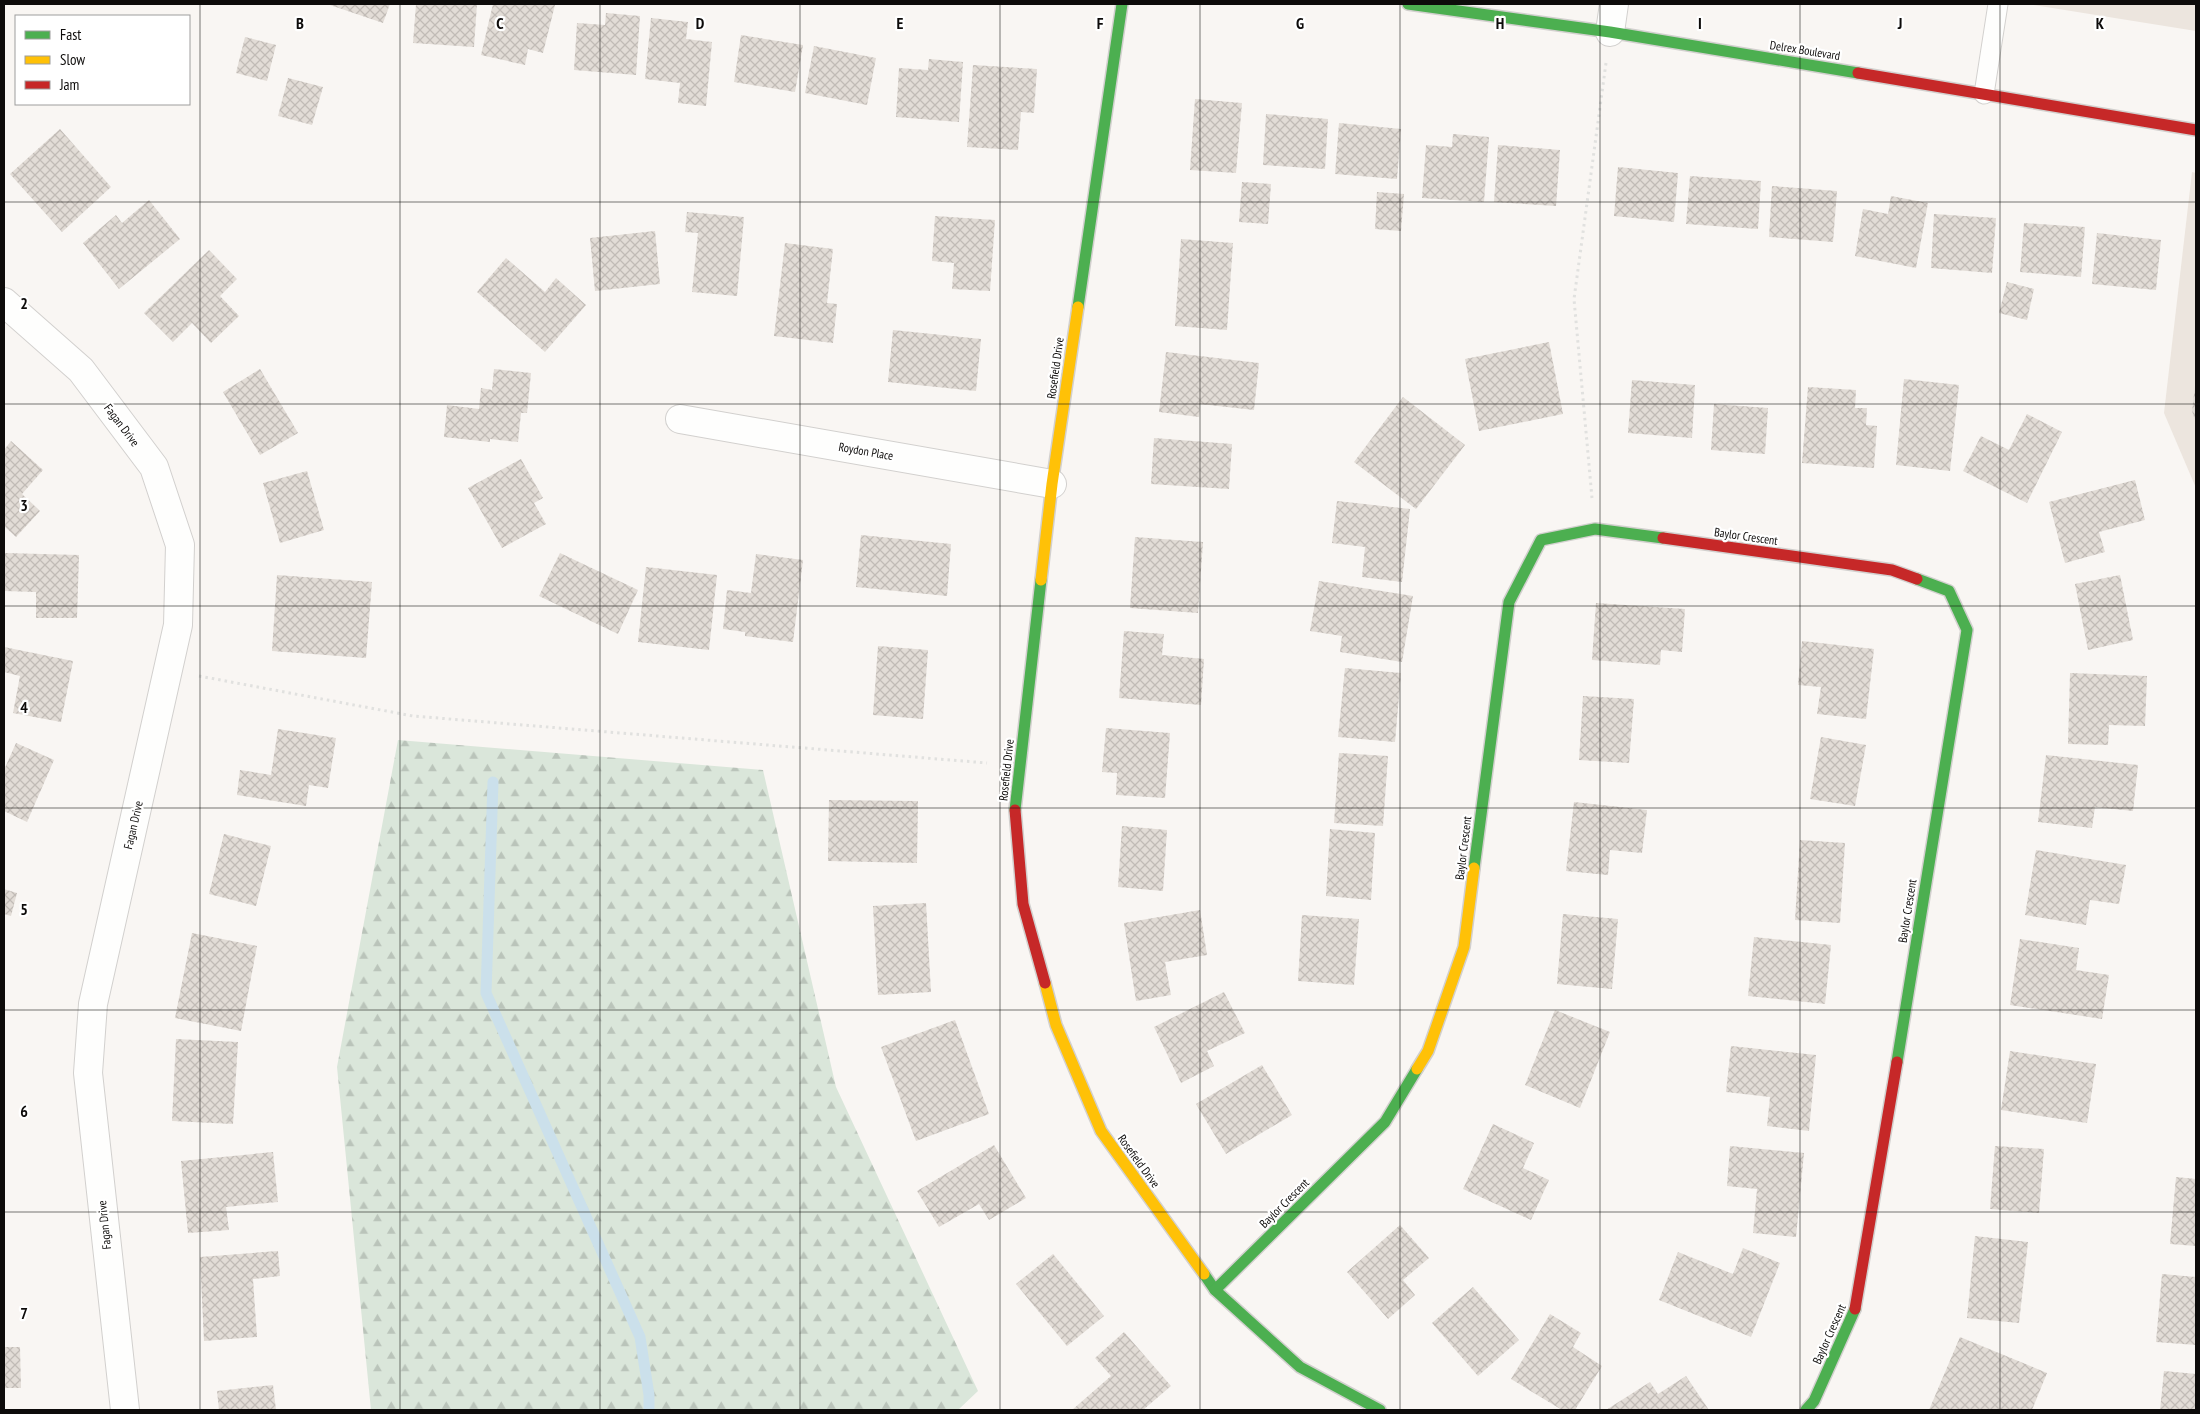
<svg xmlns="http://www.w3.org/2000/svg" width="2200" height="1414" viewBox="0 0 2200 1414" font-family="'PT Sans Narrow',sans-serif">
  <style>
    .built { fill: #ece5de }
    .forest { fill: url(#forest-firs) }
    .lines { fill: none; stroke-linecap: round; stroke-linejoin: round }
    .stream { stroke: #cbe0eb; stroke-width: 11 }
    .building { fill: url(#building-cross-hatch) }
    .lane-casing { stroke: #d2d0ce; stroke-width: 21 }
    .street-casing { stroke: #d2d0ce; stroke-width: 30 }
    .fast-casing { stroke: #d2d0ce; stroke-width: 14 }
    .slow-casing { stroke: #d2d0ce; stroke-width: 14 }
    .jam-casing { stroke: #d2d0ce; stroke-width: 14 }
    .path { stroke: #e1e1df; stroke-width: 3; stroke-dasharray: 2.5 4; stroke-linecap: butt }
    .lane { stroke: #fefefd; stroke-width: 19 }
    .street { stroke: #fefefd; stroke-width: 28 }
    .fast { stroke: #4caf50; stroke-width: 11 }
    .slow { stroke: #ffc107; stroke-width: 11 }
    .jam { stroke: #c62828; stroke-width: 11 }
    .grid { fill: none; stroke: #0d0b0a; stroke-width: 1; stroke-opacity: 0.55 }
    .labels { text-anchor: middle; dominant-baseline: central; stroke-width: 4.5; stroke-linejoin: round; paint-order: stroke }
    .street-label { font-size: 12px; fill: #0d0b0a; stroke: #fff }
    .grid-label { font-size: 16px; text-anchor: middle; font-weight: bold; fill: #0d0b0a; stroke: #fff; stroke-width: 4.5; stroke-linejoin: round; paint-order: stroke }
  </style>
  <defs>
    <pattern id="forest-firs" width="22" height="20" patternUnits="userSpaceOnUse" patternTransform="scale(1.25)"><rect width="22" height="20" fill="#dae6da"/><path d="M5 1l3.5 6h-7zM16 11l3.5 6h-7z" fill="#bac4ba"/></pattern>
    <pattern id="building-cross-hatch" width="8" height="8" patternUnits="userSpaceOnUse" patternTransform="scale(1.25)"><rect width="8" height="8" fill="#e2dcd6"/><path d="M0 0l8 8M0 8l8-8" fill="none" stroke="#c1bbb6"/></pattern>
  </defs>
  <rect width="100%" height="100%" fill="#f9f6f3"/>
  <!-- built -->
  <g class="built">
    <polygon points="2028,4 2196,4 2196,31"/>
    <polygon points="2192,172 2196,173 2196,488 2164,413"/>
  </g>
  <!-- forest -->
  <polygon class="forest" points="398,740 763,770 836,1087 978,1391 958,1410 371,1410 337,1067"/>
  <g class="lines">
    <!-- stream -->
    <polyline class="stream" points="493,782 486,993 640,1337 649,1395 649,1410"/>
  </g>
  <!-- building -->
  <g class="building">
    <polygon points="327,4 390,4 383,23"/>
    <polygon points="416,4 477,4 474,47 413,43"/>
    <polygon points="493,4 555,5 543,53 528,49 525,65 481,55"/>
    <polygon points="606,13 640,16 636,75 574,70 577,23 605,25"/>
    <polygon points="651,18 688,22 686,39 712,42 706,106 678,103 680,83 645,79"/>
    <polygon points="741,35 803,45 795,92 734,82"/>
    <polygon points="245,37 276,45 267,81 236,73"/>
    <polygon points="814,46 876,58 867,105 805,93"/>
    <polygon points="929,59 963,62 959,122 896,117 899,68 928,70"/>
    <polygon points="973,65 1037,69 1034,113 1021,112 1018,150 967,147"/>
    <polygon points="288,78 323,87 312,125 278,116"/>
    <polygon points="1195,99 1242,103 1236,173 1190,170"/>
    <polygon points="1266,114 1328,119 1325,169 1263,165"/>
    <polygon points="1339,123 1401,129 1397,179 1335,174"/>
    <polygon points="60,129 111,187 62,232 10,174"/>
    <polygon points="1453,134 1489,137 1484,202 1422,198 1426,145 1452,147"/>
    <polygon points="1498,145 1560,150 1556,206 1494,202"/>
    <polygon points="1618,167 1678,173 1674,222 1614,216"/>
    <polygon points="1690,176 1761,181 1758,229 1686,224"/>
    <polygon points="1242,182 1271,184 1268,224 1239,222"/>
    <polygon points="1772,186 1837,191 1833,242 1769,237"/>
    <polygon points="1377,192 1404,194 1401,231 1375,229"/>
    <polygon points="1891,196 1928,203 1916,268 1855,256 1863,209 1888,214"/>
    <polygon points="149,200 180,239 119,289 83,243 116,215 122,223"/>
    <polygon points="687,212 744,217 737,296 692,292 698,233 685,232"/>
    <polygon points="1934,214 1996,218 1992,273 1931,268"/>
    <polygon points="935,216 995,220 990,291 952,289 954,263 932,261"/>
    <polygon points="2024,223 2085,227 2081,277 2020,272"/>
    <polygon points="655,231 660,284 595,291 590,238"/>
    <polygon points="2097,233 2161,240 2156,290 2092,284"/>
    <polygon points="1181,239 1233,243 1227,330 1175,326"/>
    <polygon points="785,243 833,249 827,303 837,304 833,343 774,336"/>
    <polygon points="209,250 237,279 220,296 239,316 211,343 192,323 173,342 144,313"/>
    <polygon points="506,258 545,292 556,278 586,305 545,352 477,292"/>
    <polygon points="2007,282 2034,289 2027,320 1999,313"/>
    <polygon points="893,330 981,339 976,391 888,382"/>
    <polygon points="1549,342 1563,414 1479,431 1465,359"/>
    <polygon points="1166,352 1259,363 1254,410 1200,404 1199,417 1159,412"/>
    <polygon points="260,369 298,433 260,455 223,392"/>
    <polygon points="494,369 531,373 527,413 521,413 518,442 490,439 490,442 444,437 447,405 479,409 481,388 492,390"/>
    <polygon points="1904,379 1959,385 1950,471 1896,465"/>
    <polygon points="1632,380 1695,385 1692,438 1628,433"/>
    <polygon points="2195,386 2196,386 2196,423 2192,411"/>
    <polygon points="1808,387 1856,390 1855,408 1867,408 1866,425 1877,426 1874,468 1802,463"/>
    <polygon points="1403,397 1465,445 1416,509 1354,462"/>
    <polygon points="1714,404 1768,408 1765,454 1711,450"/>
    <polygon points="2027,414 2062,432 2027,503 1963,471 1981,436 2009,450"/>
    <polygon points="1154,438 1232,444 1229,489 1151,484"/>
    <polygon points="11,441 43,470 22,494 40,511 16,537 4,526 4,450"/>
    <polygon points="521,459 543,498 534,503 546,524 502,548 468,488"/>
    <polygon points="307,471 324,530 280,543 263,483"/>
    <polygon points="2135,480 2145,520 2099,532 2105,552 2065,563 2049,502"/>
    <polygon points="1337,501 1410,509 1402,582 1362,577 1365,547 1332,543"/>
    <polygon points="861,535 951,544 947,596 856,587"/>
    <polygon points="1135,537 1203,542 1198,613 1130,608"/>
    <polygon points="5,553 79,555 77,618 36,618 36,592 4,591"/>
    <polygon points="560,553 638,590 618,634 539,596"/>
    <polygon points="756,554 803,560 793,642 745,636 745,632 723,629 727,590 751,593"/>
    <polygon points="646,567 717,575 709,650 638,642"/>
    <polygon points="277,575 372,582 366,658 272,651"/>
    <polygon points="2120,575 2133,640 2088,650 2075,584"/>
    <polygon points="1319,581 1413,596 1402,662 1340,652 1342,636 1310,631"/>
    <polygon points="1596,603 1685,609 1682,652 1661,650 1660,665 1592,660"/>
    <polygon points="1124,631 1164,634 1162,655 1204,659 1201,705 1119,698"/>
    <polygon points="1802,641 1874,649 1866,719 1817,714 1821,687 1798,685"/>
    <polygon points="878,646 928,650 923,719 873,715"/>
    <polygon points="4,647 73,661 61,722 13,713 20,676 4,672"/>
    <polygon points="1345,668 1401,673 1395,742 1338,737"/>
    <polygon points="2070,673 2147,676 2145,726 2109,725 2108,745 2068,744"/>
    <polygon points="1583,696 1634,699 1629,763 1579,760"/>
    <polygon points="1106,728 1170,733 1165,798 1116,795 1117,773 1102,772"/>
    <polygon points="278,729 336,738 328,788 309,785 306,806 237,795 240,770 271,775"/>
    <polygon points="1821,737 1866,745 1855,806 1810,799"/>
    <polygon points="16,743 54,760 27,822 4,811 4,770"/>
    <polygon points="1339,753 1388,756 1383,826 1334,823"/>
    <polygon points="2046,755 2138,765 2133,811 2095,807 2092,828 2038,822"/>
    <polygon points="829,800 918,801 917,863 828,861"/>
    <polygon points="1574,802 1647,810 1642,853 1610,850 1608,875 1566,871"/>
    <polygon points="1122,826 1167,830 1163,891 1118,887"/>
    <polygon points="1330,829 1375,833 1371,900 1326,896"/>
    <polygon points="224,834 271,846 256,906 209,894"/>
    <polygon points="1800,840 1845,843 1840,923 1795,920"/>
    <polygon points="2036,850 2126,865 2119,904 2090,900 2086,925 2025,915"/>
    <polygon points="4,889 17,893 11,916 4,914"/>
    <polygon points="926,903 931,992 878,995 873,906"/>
    <polygon points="1200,910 1207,955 1165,962 1171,995 1136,1001 1124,923"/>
    <polygon points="1563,914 1618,919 1612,989 1557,984"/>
    <polygon points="1302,915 1359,919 1354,985 1298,981"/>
    <polygon points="192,933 257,946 241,1031 175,1018"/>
    <polygon points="1754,937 1831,945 1825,1004 1748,996"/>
    <polygon points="2020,939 2079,948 2076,970 2109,975 2102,1019 2010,1005"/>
    <polygon points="1224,992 1245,1033 1207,1051 1214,1066 1181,1083 1154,1027"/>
    <polygon points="1555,1010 1610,1032 1580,1108 1525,1085"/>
    <polygon points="955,1020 989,1114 916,1141 881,1047"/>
    <polygon points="176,1039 238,1042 233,1124 172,1121"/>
    <polygon points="1731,1046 1816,1055 1809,1131 1767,1126 1770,1097 1726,1092"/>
    <polygon points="2010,1051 2096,1064 2087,1123 2001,1110"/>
    <polygon points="1262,1065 1292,1115 1226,1154 1196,1104"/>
    <polygon points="1493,1124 1534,1143 1523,1168 1549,1180 1531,1220 1463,1189"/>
    <polygon points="994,1145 1026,1198 989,1220 979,1204 939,1227 917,1191"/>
    <polygon points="1730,1146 1804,1153 1796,1237 1753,1233 1757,1189 1727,1186"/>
    <polygon points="1995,1146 2044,1149 2039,1213 1990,1209"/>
    <polygon points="273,1152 278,1202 226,1207 229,1230 188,1233 181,1161"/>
    <polygon points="2176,1177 2196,1179 2196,1246 2170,1244"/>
    <polygon points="1400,1225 1429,1258 1403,1280 1415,1295 1388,1319 1347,1272"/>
    <polygon points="1975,1236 2028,1242 2019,1323 1967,1318"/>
    <polygon points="1743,1248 1780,1263 1751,1337 1659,1300 1678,1252 1733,1274"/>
    <polygon points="278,1251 280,1276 253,1279 257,1337 204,1341 200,1257"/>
    <polygon points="1053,1254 1104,1316 1067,1346 1016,1284"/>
    <polygon points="2162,1274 2196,1277 2196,1345 2156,1342"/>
    <polygon points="1473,1287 1519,1340 1478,1376 1432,1323"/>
    <polygon points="1550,1314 1581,1333 1573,1347 1602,1366 1575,1410 1562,1410 1511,1379"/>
    <polygon points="1124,1332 1171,1386 1143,1410 1072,1410 1111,1376 1095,1358"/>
    <polygon points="1960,1337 2047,1373 2032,1410 1929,1410"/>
    <polygon points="4,1347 20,1347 21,1388 4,1388"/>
    <polygon points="2164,1371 2196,1374 2196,1410 2160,1410"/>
    <polygon points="1686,1376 1709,1410 1606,1410 1650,1382 1658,1394"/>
    <polygon points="273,1385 276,1410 219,1410 217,1391"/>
  </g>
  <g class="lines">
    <defs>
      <polyline id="lane" points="1984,94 1998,4"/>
      <g id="street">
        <polyline points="1610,32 1614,4"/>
        <polyline points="4,302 81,370 154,467 180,545 178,625 93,1004 88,1073 125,1410"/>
        <polyline points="680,419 1052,484"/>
      </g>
      <g id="fast">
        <polyline points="1408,4 1610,32 1858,73"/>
        <polyline points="1078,307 1122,4"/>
        <polyline points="1015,810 1041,580"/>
        <polyline points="1474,868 1509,602 1541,540 1595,529 1663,538"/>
        <polyline points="1897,1062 1967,630 1949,591 1917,579"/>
        <polyline points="1204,1274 1215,1290 1300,1367 1380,1410"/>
        <polyline points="1215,1290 1385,1122 1417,1069"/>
        <polyline points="1806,1410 1814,1401 1855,1309"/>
      </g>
      <g id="slow">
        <polyline points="1041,580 1052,484 1078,307"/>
        <polyline points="1045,983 1056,1025 1101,1131 1204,1274"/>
        <polyline points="1417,1069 1428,1051 1464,947 1474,868"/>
      </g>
      <g id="jam">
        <polyline points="1858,73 2196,130"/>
        <polyline points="1663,538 1892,570 1917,579"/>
        <polyline points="1015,810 1023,904 1045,983"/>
        <polyline points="1855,1309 1897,1062"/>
      </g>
    </defs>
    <!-- lane casing -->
    <use href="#lane" class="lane-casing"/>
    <!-- street casing -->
    <use href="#street" class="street-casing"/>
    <!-- fast casing -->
    <use href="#fast" class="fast-casing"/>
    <!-- slow casing -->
    <use href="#slow" class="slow-casing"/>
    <!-- jam casing -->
    <use href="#jam" class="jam-casing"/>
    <!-- path -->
    <g class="path">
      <polyline points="1592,498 1574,299 1606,63"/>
      <polyline points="199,676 413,716 987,763"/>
    </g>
    <!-- lane -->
    <use href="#lane" class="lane"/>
    <!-- street -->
    <use href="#street" class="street"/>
    <!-- fast -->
    <use href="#fast" class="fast"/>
    <!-- slow -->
    <use href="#slow" class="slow"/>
    <!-- jam -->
    <use href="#jam" class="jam"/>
  </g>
  <!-- grid -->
  <path class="grid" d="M200 4V1410M400 4V1410M600 4V1410M800 4V1410M1000 4V1410M1200 4V1410M1400 4V1410M1600 4V1410M1800 4V1410M2000 4V1410M4 202H2196M4 404H2196M4 606H2196M4 808H2196M4 1010H2196M4 1212H2196"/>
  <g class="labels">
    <!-- street labels -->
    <g class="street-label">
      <text transform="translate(1805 50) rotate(9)">Delrex Boulevard</text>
      <text transform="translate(1055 368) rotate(-82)">Rosefield Drive</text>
      <text transform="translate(122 425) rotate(53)">Fagan Drive</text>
      <text transform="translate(866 451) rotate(10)">Roydon Place</text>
      <text transform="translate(1746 536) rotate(8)">Baylor Crescent</text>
      <text transform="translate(1006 770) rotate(-84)">Rosefield Drive</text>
      <text transform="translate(133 825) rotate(-77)">Fagan Drive</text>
      <text transform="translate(1463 848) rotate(-83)">Baylor Crescent</text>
      <text transform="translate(1907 911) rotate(-81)">Baylor Crescent</text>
      <text transform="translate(1139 1161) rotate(54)">Rosefield Drive</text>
      <text transform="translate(1284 1203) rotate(-45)">Baylor Crescent</text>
      <text transform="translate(104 1225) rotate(-96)">Fagan Drive</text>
      <text transform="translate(1829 1334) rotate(-66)">Baylor Crescent</text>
    </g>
  </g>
  <g class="grid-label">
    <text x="300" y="29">B</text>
    <text x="500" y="29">C</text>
    <text x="700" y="29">D</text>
    <text x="900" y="29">E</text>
    <text x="1100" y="29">F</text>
    <text x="1300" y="29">G</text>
    <text x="1500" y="29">H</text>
    <text x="1700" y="29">I</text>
    <text x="1900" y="29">J</text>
    <text x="2100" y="29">K</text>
    <text x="24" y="309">2</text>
    <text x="24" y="511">3</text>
    <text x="24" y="713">4</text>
    <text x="24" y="915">5</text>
    <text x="24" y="1117">6</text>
    <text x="24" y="1319">7</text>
  </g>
  <!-- border -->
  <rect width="2200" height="1414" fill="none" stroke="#0d0b0a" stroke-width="10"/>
  <!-- legend -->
  <rect x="15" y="15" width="175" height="90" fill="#ffffff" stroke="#9e9d9d"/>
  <rect x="25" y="31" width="25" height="8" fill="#4caf50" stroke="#9e9d9d"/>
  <text x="60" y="40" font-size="15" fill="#0d0b0a">Fast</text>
  <rect x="25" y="56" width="25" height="8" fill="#ffc107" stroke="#9e9d9d"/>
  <text x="60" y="65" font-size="15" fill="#0d0b0a">Slow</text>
  <rect x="25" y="81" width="25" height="8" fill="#c62828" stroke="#9e9d9d"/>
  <text x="60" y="90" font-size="15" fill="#0d0b0a">Jam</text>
</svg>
